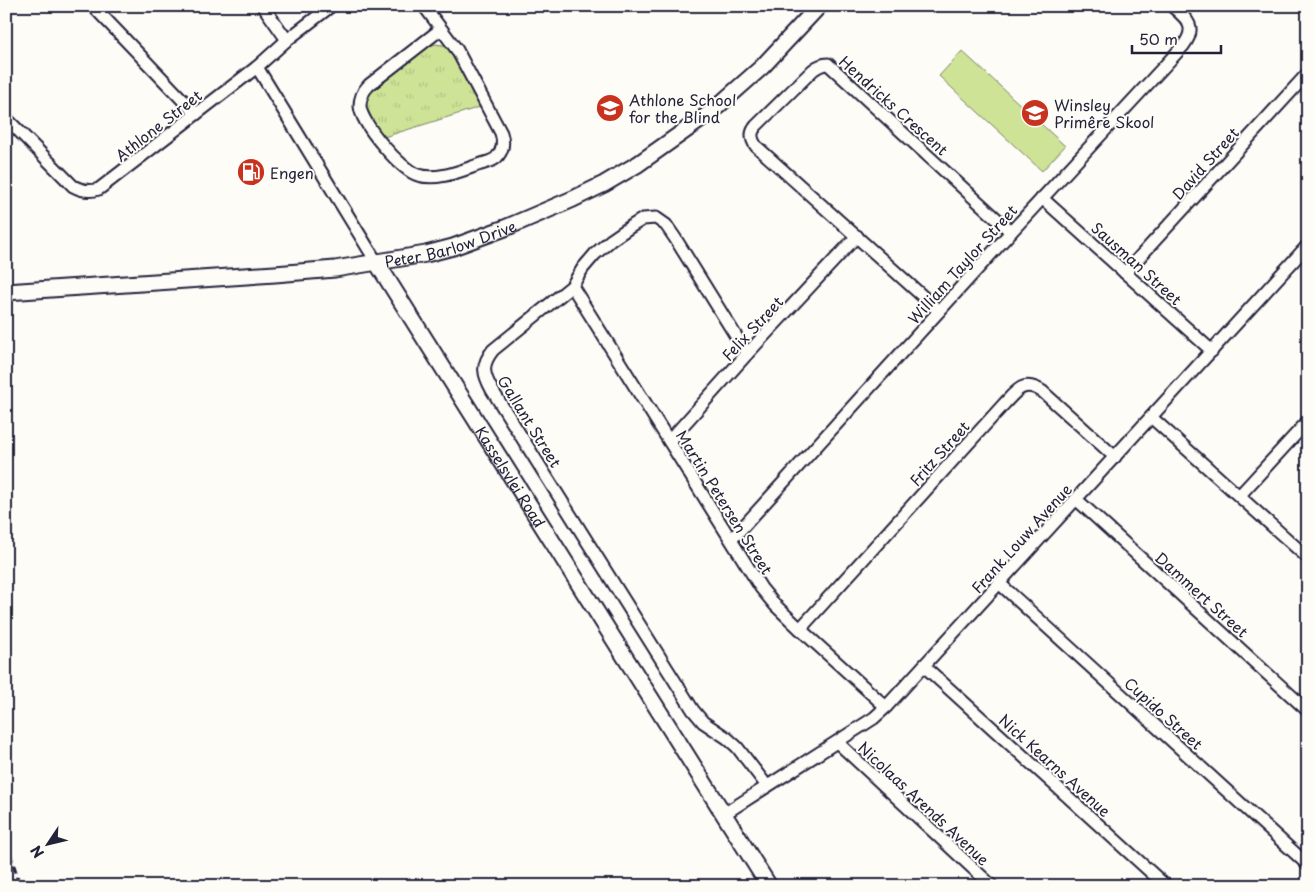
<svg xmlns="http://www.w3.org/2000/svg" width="1314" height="892" viewBox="0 0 1314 892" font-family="'Playpen Sans',sans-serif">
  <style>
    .grass { fill: #cfe397; stroke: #788269 }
    .park { fill: url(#park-tufts); stroke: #788269 }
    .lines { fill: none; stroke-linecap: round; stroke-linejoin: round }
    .minor-casing { stroke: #22223b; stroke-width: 15 }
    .tertiary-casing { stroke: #22223b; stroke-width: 19 }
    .minor { stroke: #fdfcf7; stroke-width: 11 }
    .tertiary { stroke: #fdfcf7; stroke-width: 15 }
    .rail { stroke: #22223b; stroke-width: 4; stroke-dasharray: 8 4; stroke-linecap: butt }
    .labels { text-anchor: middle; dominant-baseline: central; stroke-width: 4; stroke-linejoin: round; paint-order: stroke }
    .poi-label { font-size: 15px; fill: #22223b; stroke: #fdfcf7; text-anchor: start }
    .street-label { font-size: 15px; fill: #22223b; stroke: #fdfcf7 }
  </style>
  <defs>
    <pattern id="park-tufts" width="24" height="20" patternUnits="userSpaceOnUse" patternTransform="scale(1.25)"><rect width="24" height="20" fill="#cfe397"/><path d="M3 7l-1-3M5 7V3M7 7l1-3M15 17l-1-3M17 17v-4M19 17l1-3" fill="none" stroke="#b1c283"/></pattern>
  </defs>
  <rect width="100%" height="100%" fill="#fdfcf7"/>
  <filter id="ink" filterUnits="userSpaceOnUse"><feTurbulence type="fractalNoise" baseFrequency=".02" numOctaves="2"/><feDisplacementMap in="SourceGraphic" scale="10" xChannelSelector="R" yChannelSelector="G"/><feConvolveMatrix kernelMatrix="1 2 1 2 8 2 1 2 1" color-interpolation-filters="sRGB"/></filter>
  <g filter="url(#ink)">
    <!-- grass -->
    <polygon class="grass" points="962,51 1065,146 1042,171 939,76"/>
    <!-- park -->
    <path class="park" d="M436 44 443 45 449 50 480 107 384 137C375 124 364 113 367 96L429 46Z"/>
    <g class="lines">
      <defs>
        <g id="minor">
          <polyline points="93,6 196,114"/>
          <polyline points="263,6 287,40"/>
          <path d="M424 6 457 50 501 133C504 142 503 151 496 158 491 162 484 163 478 165 460 171 437 181 418 175 401 170 361 124 360 106 360 98 363 91 369 85L441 29"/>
          <polyline points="257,67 377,263"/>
          <path d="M6 118 73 186C82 191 90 192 99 189L257 67 287 40 331 6"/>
          <polyline points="1042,198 1212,351"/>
          <polyline points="1125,273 1308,73"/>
          <polyline points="572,286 761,588 775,605 800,629 886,707"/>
          <path d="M939 311 756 146C751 139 750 133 756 126L813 70C818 66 822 64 828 64L1011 232"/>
          <path d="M747 354 675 238 666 225 656 218 643 219 630 227 611 240 595 254 583 268 572 286 493 350C481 365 483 374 492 390L693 710 703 722 727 738 737 747 767 786"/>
          <polyline points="1151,417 1308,558"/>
          <polyline points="669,441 747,354 857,236"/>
          <polyline points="1239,496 1308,421"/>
          <polyline points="1076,499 1308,711"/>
          <path d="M732 539 1011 232 1183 46C1198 27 1187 19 1172 6"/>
          <polyline points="999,583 1308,865"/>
          <path d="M800 629 1004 404C1017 390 1024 379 1043 392L1115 457"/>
          <polyline points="924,666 1166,886"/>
          <polyline points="837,742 992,886"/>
          <polyline points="724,814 874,718 886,707 1308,245"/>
        </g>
        <g id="tertiary">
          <path id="s1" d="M377 263 769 886"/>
          <path id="s2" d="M6 292 275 274 335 269 426 254 453 247 505 228 573 199 604 184 638 164 710 113 762 67 819 6"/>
        </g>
      </defs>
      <!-- minor casing -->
      <use href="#minor" class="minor-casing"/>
      <!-- tertiary casing -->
      <use href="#tertiary" class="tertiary-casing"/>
      <!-- minor -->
      <use href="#minor" class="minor"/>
      <!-- tertiary -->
      <use href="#tertiary" class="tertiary"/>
      <!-- rail -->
      <polyline class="rail" points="6,842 20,886"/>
    </g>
  </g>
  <!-- icons -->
  <defs>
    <symbol id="school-disc" viewBox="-11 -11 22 22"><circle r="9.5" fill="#c8321e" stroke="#fdfcf7"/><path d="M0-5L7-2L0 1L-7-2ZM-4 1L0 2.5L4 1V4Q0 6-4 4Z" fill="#fff"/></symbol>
    <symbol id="fuel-disc" viewBox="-11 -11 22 22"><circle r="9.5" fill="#c8321e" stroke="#fdfcf7"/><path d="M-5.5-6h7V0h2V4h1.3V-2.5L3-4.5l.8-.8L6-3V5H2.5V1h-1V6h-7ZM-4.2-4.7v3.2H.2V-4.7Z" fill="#fff"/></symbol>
  </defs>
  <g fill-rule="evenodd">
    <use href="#school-disc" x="594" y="92" width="32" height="32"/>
    <use href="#school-disc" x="1019" y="97" width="32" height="32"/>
    <use href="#fuel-disc" x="235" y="156" width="32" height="32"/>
  </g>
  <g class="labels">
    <!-- poi labels -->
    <g class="poi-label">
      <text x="629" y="99">Athlone School<tspan x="629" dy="17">for the Blind</tspan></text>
      <text x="1054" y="104">Winsley<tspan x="1054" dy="17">Primêre Skool</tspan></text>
      <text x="270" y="172">Engen</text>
    </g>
    <!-- street labels -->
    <g class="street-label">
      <text transform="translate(894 105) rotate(42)">Hendricks Crescent</text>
      <text transform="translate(158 125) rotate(-38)">Athlone Street</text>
      <text transform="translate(1205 163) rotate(-48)">David Street</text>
      <text stroke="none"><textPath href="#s2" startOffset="448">Peter Barlow Drive</textPath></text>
      <text transform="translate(1137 263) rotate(42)">Sausman Street</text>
      <text transform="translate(962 264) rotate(-48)">William Taylor Street</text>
      <text transform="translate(752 328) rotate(-47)">Felix Street</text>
      <text transform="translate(530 421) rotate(58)">Gallant Street</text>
      <text transform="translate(939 453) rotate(-48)">Fritz Street</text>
      <text stroke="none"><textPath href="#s1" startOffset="252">Kasselsvlei Road</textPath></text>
      <text transform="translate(725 502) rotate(58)">Martin Petersen Street</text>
      <text transform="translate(1021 538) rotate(-48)">Frank Louw Avenue</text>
      <text transform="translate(1202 594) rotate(42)">Dammert Street</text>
      <text transform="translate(1164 713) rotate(42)">Cupido Street</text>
      <text transform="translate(1055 765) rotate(42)">Nick Kearns Avenue</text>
      <text transform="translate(924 803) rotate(43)">Nicolaas Arends Avenue</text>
    </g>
  </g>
  <!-- margin -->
  <rect width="1314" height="892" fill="none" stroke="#fdfcf7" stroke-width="25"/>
  <rect x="12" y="12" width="1289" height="867" fill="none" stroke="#22223b" stroke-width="2" filter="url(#ink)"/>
  <!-- north arrow -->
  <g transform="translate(48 844) rotate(235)" stroke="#fdfcf7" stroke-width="4" paint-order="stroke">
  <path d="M0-4L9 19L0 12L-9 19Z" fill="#22223b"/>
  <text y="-8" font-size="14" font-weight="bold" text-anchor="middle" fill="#22223b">N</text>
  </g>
  <!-- scale -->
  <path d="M1132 45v8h89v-8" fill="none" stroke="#22223b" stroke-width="2.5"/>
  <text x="1139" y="45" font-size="15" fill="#22223b" stroke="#fdfcf7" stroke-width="4" paint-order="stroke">50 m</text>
</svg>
